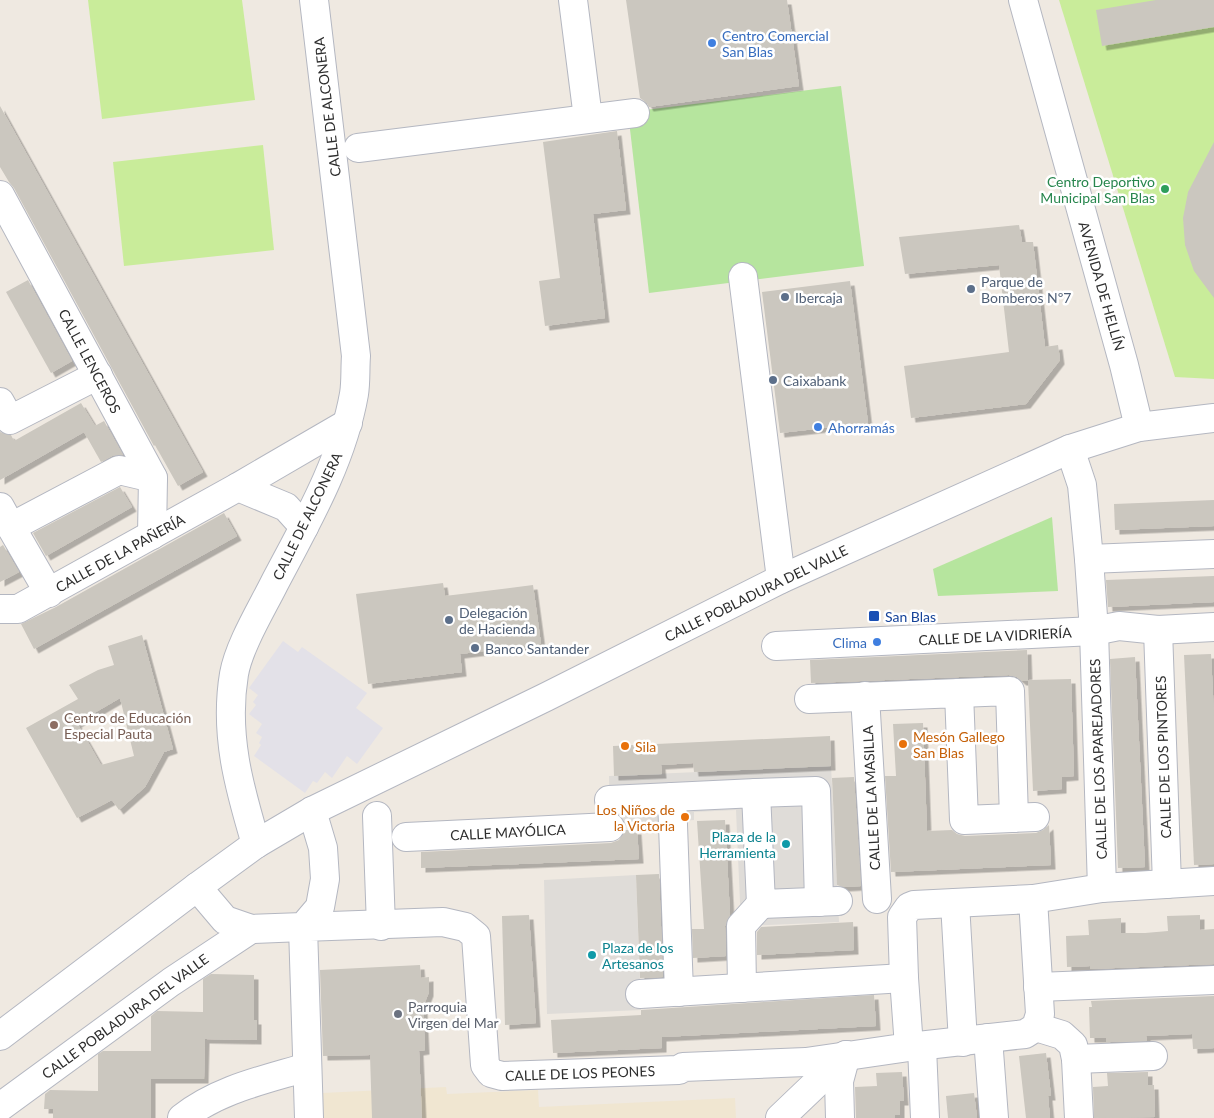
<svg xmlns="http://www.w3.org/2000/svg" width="1214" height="1118" viewBox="0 0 1214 1118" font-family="Lato,sans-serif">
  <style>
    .industrial { fill: #e3e1e8 }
    .education { fill: #f0e6d1 }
    .green { fill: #b6e59e }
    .pitch { fill: #c9ec9a }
    .plaza { fill: #dfdcd8 }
    .building { fill: #cbc7bf; fill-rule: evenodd; filter: url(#shadow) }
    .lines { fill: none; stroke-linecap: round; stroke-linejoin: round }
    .minor-casing { stroke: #b4b7c1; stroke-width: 30 }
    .minor { stroke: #fff; stroke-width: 28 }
    .shop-dot { fill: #3f7fe0; stroke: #fff; stroke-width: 2 }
    .leisure-dot { fill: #2e9e5b; stroke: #fff; stroke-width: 2 }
    .service-dot { fill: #5c6f8a; stroke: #fff; stroke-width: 2 }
    .transit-dot { fill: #1a4fb4; stroke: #fff; stroke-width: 2 }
    .education-dot { fill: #8d6e63; stroke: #fff; stroke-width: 2 }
    .food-dot { fill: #e8710a; stroke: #fff; stroke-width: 2 }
    .culture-dot { fill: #0f9aa8; stroke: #fff; stroke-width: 2 }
    .worship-dot { fill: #6b7280; stroke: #fff; stroke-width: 2 }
    .labels { text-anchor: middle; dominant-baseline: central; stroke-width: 5; stroke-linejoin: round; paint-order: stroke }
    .shop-label { font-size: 14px; fill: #366cbe; stroke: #fff; text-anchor: start }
    .street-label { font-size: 14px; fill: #2e2e2e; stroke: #fff }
    .leisure-label { font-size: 14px; fill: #27864d; stroke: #fff; text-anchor: end }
    .service-label { font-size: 14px; fill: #4e5e75; stroke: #fff; text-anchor: start }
    .transit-label { font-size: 14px; fill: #164399; stroke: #fff; text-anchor: start }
    .education-label { font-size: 14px; fill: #785e54; stroke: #fff; text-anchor: start }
    .food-label { font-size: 14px; fill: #c56008; stroke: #fff; text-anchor: start }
    .culture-label { font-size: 14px; fill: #0d838f; stroke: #fff; text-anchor: end }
    .worship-label { font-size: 14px; fill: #5b616d; stroke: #fff; text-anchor: start }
  </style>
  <defs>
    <filter id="shadow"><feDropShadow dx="4.5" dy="4.5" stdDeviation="0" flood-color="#0004"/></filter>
  </defs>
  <rect width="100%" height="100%" fill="#efe9e1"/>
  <!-- industrial -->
  <polygon class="industrial" points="283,641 298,652 302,647 367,693 356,708 383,728 357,764 347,756 332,778 325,772 317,783 313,781 305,793 254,756 261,745 259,743 262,737 256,733 262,724 249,714 256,705 253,702 258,695 249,688"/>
  <!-- education -->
  <polygon class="education" points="446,1087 447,1094 538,1090 539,1107 735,1098 736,1118 323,1118 322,1093"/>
  <!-- green -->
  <g class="green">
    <polygon points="841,86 864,266 649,293 628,112"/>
    <polygon points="1052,517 1058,591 938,596 933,569"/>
  </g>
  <!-- pitch -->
  <g class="pitch">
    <polygon points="88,0 242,0 255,100 102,119"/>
    <polygon points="1059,0 1214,0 1214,379 1175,377"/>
    <polygon points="263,145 274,250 124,266 113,162"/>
  </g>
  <!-- plaza -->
  <g class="plaza">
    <polygon points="831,766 839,922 741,926 736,810 694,812 694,820 610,827 609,776"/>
    <polygon points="636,875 641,1010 547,1014 544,880"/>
  </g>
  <!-- building -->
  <g class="building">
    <polygon points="626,0 787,0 799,86 649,107 647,103 640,98"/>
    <polygon points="1156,0 1214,0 1214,27 1102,46 1096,10"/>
    <polygon points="0,106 203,472 178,486 155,445 154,446 14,188 9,182 0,167"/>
    <polygon points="617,131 626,210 593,214 605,318 545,326 539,281 560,278 543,142"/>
    <polygon points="1214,142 1214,298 1194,271 1185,245 1183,218 1188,192"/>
    <polygon points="1019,225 1022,242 1033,242 1045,347 1058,345 1060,360 1026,404 911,418 904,366 1009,352 999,265 905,274 899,237"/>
    <polygon points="28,280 72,361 51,373 6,292"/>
    <polygon points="850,281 868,423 780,433 762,292"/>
    <polygon points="81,403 95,426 91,428 104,421 123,455 112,456 101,462 84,432 0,480 0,432 11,435 14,441"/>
    <polygon points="120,487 132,507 46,556 33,533"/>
    <polygon points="1214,500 1214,526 1115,530 1114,504"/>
    <polygon points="224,513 237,536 34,649 21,624 56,607"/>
    <polygon points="3,545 19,572 0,582 0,547"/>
    <polygon points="1214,576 1214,602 1108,607 1106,580"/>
    <polygon points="443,583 445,596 533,585 541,644 460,654 462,672 368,684 356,594"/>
    <path d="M142 635 173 749 164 752 145 787 119 810 112 800 77 818 26 728 78 699 69 685 98 670 114 665 108 646ZM120 698 134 756 101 765 77 723Z"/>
    <polygon points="1027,650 1028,680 1071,679 1074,776 1062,777 1062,789 1033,791 1028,681 1022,681 1017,677 1009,675 811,683 810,660"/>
    <polygon points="1211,654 1214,716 1214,864 1194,865 1184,655"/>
    <polygon points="1135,657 1145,867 1118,868 1110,659"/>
    <polygon points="923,723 927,831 952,830 957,834 965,836 1036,833 1043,830 1049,825 1051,865 891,872 885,776 896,776 893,724"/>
    <polygon points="830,736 831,766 694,772 693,763 661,765 662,774 614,776 613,746"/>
    <polygon points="854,777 861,886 843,887 837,885 832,778"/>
    <polygon points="725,820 730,915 725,926 726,956 693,958 692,929 704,929 697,821"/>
    <polygon points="625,830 637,830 639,859 421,868 421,852 611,843 619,840"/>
    <polygon points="659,874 663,977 640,978 636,875"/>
    <polygon points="529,915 536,1023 505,1025 502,916"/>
    <polygon points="1200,915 1200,930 1214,929 1214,964 1090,969 1090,966 1067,967 1066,936 1089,935 1088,920 1121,918 1121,933 1145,933 1168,931 1167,916"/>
    <polygon points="853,922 854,950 757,955 757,932 761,927"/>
    <polygon points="420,965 421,978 429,977 429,992 423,1007 425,1050 419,1051 422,1118 372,1118 370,1055 323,1056 320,970"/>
    <polygon points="211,974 254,975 254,1020 257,1020 257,1040 205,1039 204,1079 151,1079 151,1118 53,1118 53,1109 44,1109 45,1094 50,1090 98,1091 98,1054 103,1051 151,1051 151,1016 157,1011 203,1012 203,979"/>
    <polygon points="874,995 876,1026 662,1037 662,1048 553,1053 551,1020 641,1015 641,1010"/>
    <polygon points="1214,996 1214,1048 1193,1049 1192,1034 1146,1036 1147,1041 1106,1042 1106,1038 1090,1038 1089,1007 1092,1007 1091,1001"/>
    <polygon points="1046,1053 1051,1096 1048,1096 1050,1118 1026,1118 1019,1056"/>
    <polygon points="902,1072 904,1101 900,1101 900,1115 895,1115 895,1118 856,1118 855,1087 877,1086 876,1073"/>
    <polygon points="1148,1072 1148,1085 1154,1085 1155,1117 1094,1118 1093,1087 1108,1086 1107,1073"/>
    <polygon points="974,1093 977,1118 948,1118 946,1096"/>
  </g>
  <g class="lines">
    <defs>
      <g id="minor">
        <polyline points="573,0 588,118"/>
        <polyline points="1023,0 1124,365 1139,427"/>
        <polyline points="358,148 635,113"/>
        <polyline points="0,195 153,478 152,535"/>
        <polyline points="743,277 781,579"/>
        <polyline points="0,402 10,420 98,375"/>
        <polyline points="1070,449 1082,485 1089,559 1094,631 1102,888"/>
        <polyline points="238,487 348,423"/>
        <polyline points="0,507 11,527"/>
        <polyline points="1089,559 1214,554"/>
        <polyline points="49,593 11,527 119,470 153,478"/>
        <polyline points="0,609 18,609 238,487 286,507 304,527"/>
        <polyline points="1158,630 1167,884"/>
        <polyline points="776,646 1094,631 1119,626 1158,630 1214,627"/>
        <polyline points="959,693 1010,691 1014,818"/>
        <polyline points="865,696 877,899"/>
        <polyline points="809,699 959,693 964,820 1035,817"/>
        <polyline points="756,793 816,791 819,902"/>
        <polyline points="672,797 679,992"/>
        <polyline points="609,800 756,793 761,904 838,901"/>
        <polyline points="377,816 381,926"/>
        <polyline points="406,837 610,827"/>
        <path d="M256 844C239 787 224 734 234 674 239 646 261 610 274 584 306 523 342 462 354 394 356 382 355 368 356 356L314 0"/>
        <polyline points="197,887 225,920 251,929 303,927 320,907 325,879 323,848 312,811"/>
        <polyline points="955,903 963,1042"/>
        <polyline points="1038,987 1214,980"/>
        <polyline points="742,988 741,926 761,904"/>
        <polyline points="640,994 904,978"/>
        <polyline points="1036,1027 1062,1035 1073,1045 1076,1059 1079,1118"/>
        <polyline points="0,1036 197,887 256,844 312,811 546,697 781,579 1070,449 1139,427 1214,418"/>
        <polyline points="988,1038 994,1118"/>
        <polyline points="909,1047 1025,1034 1036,1027 1040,1014 1033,899"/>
        <polyline points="922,1047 925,1118"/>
        <polyline points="1076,1059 1153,1056"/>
        <polyline points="0,1107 171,982 251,929"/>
        <path d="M182 1118C219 1089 264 1080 307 1067"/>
        <polyline points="309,1118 303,927 443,922 465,927 476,936 485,1065 491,1073 502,1076 679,1070 683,1067 806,1062 909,1047 904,978 902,917 909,907 914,905 1033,899 1102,888 1214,881"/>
        <polyline points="780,1118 846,1055"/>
        <polyline points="840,1118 839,1081 846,1055"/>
      </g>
    </defs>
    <!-- minor casing -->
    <use href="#minor" class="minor-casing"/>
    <!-- minor -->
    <use href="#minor" class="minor"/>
  </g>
  <!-- markers -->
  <g class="shop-dot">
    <circle cx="712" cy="43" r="5"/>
    <circle cx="818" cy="427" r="5"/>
    <circle cx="877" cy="642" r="5"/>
  </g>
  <circle class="leisure-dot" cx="1165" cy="189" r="5"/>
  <g class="service-dot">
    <circle cx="971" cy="289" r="5"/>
    <circle cx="785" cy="297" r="5"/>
    <circle cx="773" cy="380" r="5"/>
    <circle cx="449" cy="620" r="5"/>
    <circle cx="475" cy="648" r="5"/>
  </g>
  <rect class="transit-dot" x="868" y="610" width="12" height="12" rx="2.5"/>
  <circle class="education-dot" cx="54" cy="725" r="5"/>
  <g class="food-dot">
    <circle cx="903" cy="744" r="5"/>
    <circle cx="625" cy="746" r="5"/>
    <circle cx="685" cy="817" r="5"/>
  </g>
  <g class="culture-dot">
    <circle cx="786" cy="844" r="5"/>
    <circle cx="592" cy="955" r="5"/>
  </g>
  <circle class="worship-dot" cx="398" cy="1014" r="5"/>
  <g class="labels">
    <!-- shop labels -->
    <g class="shop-label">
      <text x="722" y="35">Centro Comercial<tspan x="722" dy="16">San Blas</tspan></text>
      <text x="828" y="427">Ahorramás</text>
      <text x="867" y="642" text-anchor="end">Clima</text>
    </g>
    <!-- street labels -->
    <g class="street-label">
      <text transform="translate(327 107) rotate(-97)">CALLE DE ALCONERA</text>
      <text transform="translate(1102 286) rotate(74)">AVENIDA DE HELLÍN</text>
      <text transform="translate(90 361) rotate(62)">CALLE LENCEROS</text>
      <text transform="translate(307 516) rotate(-64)">CALLE DE ALCONERA</text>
      <text transform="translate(120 553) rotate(-29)">CALLE DE LA PAÑERÍA</text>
      <text transform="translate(756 593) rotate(-26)">CALLE POBLADURA DEL VALLE</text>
      <text transform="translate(995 636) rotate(-3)">CALLE DE LA VIDRIERÍA</text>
      <text transform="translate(1163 757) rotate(-92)">CALLE DE LOS PINTORES</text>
      <text transform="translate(1098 759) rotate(-92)">CALLE DE LOS APAREJADORES</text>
      <text transform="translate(871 798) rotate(-93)">CALLE DE LA MASILLA</text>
      <text transform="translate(508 832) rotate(-3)">CALLE MAYÓLICA</text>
      <text transform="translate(125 1016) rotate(-36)">CALLE POBLADURA DEL VALLE</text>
      <text transform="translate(580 1073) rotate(-2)">CALLE DE LOS PEONES</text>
    </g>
    <!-- leisure labels -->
    <g class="leisure-label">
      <text x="1155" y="181">Centro Deportivo<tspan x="1155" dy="16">Municipal San Blas</tspan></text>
    </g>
    <!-- service labels -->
    <g class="service-label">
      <text x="981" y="281">Parque de<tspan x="981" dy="16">Bomberos Nº7</tspan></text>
      <text x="795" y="297">Ibercaja</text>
      <text x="783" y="380">Caixabank</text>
      <text x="459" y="612">Delegación<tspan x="459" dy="16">de Hacienda</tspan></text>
      <text x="485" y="648">Banco Santander</text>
    </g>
    <!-- transit labels -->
    <g class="transit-label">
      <text x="885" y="616">San Blas</text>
    </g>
    <!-- education labels -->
    <g class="education-label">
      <text x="64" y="717">Centro de Educación<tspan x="64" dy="16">Especial Pauta</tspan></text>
    </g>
    <!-- food labels -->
    <g class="food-label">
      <text x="913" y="736">Mesón Gallego<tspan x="913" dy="16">San Blas</tspan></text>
      <text x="635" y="746">Sila</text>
      <text x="675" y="809" text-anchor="end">Los Niños de<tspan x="675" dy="16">la Victoria</tspan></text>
    </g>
    <!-- culture labels -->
    <g class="culture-label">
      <text x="776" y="836">Plaza de la<tspan x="776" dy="16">Herramienta</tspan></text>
      <text x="602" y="947" text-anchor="start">Plaza de los<tspan x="602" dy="16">Artesanos</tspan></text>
    </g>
    <!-- worship labels -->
    <g class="worship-label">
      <text x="408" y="1006">Parroquia<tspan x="408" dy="16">Virgen del Mar</tspan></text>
    </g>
  </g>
</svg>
